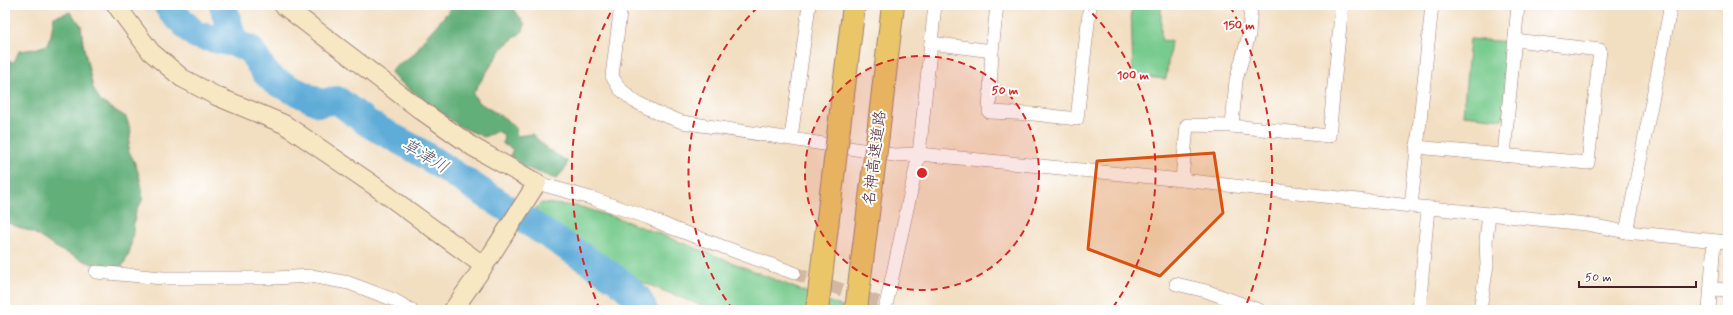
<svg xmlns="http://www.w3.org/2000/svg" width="1733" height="315" viewBox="0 0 1733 315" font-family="Mynerve,'Klee One',sans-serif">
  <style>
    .green { fill: #78cb8e; stroke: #61755c }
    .forest { fill: #62af79; stroke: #566752 }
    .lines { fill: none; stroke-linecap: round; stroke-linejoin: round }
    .river { stroke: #5facd8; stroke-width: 28 }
    .street-tunnel { stroke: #d0b8a3; stroke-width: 13; stroke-dasharray: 13 6; stroke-linecap: butt }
    .street-casing { stroke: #9e7e76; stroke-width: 14 }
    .secondary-casing { stroke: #9e7e76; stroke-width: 20 }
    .highway-casing { stroke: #9e7e76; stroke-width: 24 }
    .street { stroke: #fff; stroke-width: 13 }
    .secondary { stroke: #f7e8c3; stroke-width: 18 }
    .highway { stroke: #ebc669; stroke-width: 22 }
    .highway-bridge-casing { stroke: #9e7e76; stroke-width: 24; stroke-linecap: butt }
    .highway-bridge { stroke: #ebc669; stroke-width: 22 }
    .marked { fill: #d8530f; fill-opacity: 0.2; stroke: #d8530f; stroke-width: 3; stroke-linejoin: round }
    .ring { fill: none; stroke: #d62828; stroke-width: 2; stroke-dasharray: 7 5 }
    .labels { text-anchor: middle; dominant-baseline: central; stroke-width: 4; stroke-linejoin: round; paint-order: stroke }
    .street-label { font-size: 16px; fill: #4a1f2b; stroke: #fff }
    .water-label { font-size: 17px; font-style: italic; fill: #525770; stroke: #fff }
    .centre { fill: #d62828; stroke: #fff; stroke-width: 2 }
    .ring-label { font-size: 12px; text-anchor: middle; font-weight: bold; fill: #d62828; stroke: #fff; stroke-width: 4; stroke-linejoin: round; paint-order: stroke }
  </style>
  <rect width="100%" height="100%" fill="#fff"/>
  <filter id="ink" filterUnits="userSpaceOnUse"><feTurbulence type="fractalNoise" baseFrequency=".025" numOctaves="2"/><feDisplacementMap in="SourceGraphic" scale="8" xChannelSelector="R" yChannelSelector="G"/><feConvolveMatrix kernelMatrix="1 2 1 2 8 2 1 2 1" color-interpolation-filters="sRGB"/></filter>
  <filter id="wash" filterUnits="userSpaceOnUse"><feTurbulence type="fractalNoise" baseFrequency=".012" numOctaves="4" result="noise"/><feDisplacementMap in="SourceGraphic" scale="16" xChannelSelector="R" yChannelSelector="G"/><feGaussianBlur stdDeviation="0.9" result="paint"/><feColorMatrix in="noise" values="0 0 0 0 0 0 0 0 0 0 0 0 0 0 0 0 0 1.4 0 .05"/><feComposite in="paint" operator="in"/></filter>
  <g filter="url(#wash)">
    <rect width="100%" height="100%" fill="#f2dec1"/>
    <!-- green -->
    <g class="green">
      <polygon points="1131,5 1161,5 1161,40 1171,41 1166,79 1133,76"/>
      <polygon points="1470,39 1511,42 1503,119 1463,115"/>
      <polygon points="541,203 578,206 620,219 706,252 850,310 712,310 629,277 582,246 529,215"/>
    </g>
    <!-- forest -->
    <g class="forest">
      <polygon points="454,5 511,5 525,24 523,31 504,46 473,93 478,102 506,119 516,129 516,136 532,134 549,150 567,161 566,168 556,179 524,167 510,156 513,149 503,144 504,135 498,131 484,137 459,126 395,78 391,72 393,68 414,54 425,38"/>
      <path d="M70 12 81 25 83 43 93 88 100 101 126 117 131 131 128 150C136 162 144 186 142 201 141 204 137 208 136 212 131 234 135 248 121 268L94 265 58 249 34 233 5 222V60L14 62 19 51 34 49 47 45 51 35 54 17Z"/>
    </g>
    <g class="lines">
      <!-- river -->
      <g class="river">
        <polyline points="167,5 171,11 196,35 234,43 250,49 264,71 274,81 320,103 337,100 369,124 420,152 618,280 638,298 644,310"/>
        <polyline points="223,5 234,43"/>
      </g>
    </g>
  </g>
  <g filter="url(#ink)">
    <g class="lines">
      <!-- street-tunnel -->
      <polyline class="street-tunnel" points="794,273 880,303"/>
      <defs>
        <g id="street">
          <polyline points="621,5 612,76 619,88 634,101 658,113 682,122 894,155 919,154 1182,180 1411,206 1586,224 1626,232 1728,242"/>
          <polyline points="997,5 992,51 989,112 1034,114 1077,119 1090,5"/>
          <polyline points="931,43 992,51"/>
          <polyline points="1232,126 1236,80 1249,35 1251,5"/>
          <polyline points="791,138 809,5"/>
          <polyline points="1416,147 1588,163 1600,50 1515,40"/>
          <polyline points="1504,156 1518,5 1517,5"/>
          <polyline points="1182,180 1187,125 1232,126 1329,136 1342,5"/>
          <polyline points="537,183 594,199 649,218 672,228 794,273"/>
          <polyline points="1411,206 1432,5"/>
          <polyline points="1626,232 1669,15 1670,5"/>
          <polyline points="96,272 163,278 275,278 311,276 349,283 394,300 411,310"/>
          <polyline points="1176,284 1206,291 1259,310"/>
          <polyline points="1712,289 1728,290"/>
          <polyline points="886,305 919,154 935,5"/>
          <polyline points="1419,310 1428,208"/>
          <polyline points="1480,310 1487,265 1486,241 1489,214"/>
          <polyline points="1709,310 1714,241"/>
        </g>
        <g id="secondary">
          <polyline points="116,5 151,52 182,78 216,96 284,124 372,184 484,266"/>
          <polyline points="283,5 422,111 473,147 537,183 484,266 453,310"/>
        </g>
        <g id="highway">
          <polyline points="839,127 854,5"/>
          <polyline points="878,134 893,5"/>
        </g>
      </defs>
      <!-- street casing -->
      <use href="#street" class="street-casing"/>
      <!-- secondary casing -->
      <use href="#secondary" class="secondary-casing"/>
      <!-- highway casing -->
      <use href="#highway" class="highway-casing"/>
      <!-- street -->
      <use href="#street" class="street"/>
      <!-- secondary -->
      <use href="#secondary" class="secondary"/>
      <!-- highway -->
      <use href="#highway" class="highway"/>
      <defs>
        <g id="highway-bridge">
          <polyline points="817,310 839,127"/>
          <polyline points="856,310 878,134"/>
        </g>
      </defs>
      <!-- highway-bridge casing -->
      <use href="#highway-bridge" class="highway-bridge-casing"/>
      <!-- highway-bridge -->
      <use href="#highway-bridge" class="highway-bridge"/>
    </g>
  </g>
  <!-- marked area -->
  <path class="marked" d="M1214 153 1223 213 1160 276 1088 249 1097 161Z"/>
  <!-- distance rings -->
  <circle cx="922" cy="173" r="117" fill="#d62828" fill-opacity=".12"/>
  <g class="ring">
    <circle cx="922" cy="173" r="117"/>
    <path d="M733 310A233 233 0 0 1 760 5M1084 5A233 233 0 0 1 1111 310"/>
    <path d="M600 310A350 350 0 0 1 614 6M1230 6A350 350 0 0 1 1244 310"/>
  </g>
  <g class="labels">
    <!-- street labels -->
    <g class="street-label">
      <text transform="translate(875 158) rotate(-83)">名神高速道路</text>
    </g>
    <!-- water labels -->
    <g class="water-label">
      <text transform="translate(425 156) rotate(31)">草津川</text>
    </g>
  </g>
  <circle cx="922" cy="173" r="6" class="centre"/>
  <g class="ring-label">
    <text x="1239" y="29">150 m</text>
    <text x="1133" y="79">100 m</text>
    <text x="1005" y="94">50 m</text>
  </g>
  <!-- margin -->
  <rect width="1733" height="315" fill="none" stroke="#fff" stroke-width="20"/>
  <!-- scale -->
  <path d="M1579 281v6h117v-6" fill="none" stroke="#4a1f2b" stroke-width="2"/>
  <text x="1585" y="281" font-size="12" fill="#4a1f2b" stroke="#ffffff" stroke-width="3" paint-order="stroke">50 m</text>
</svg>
